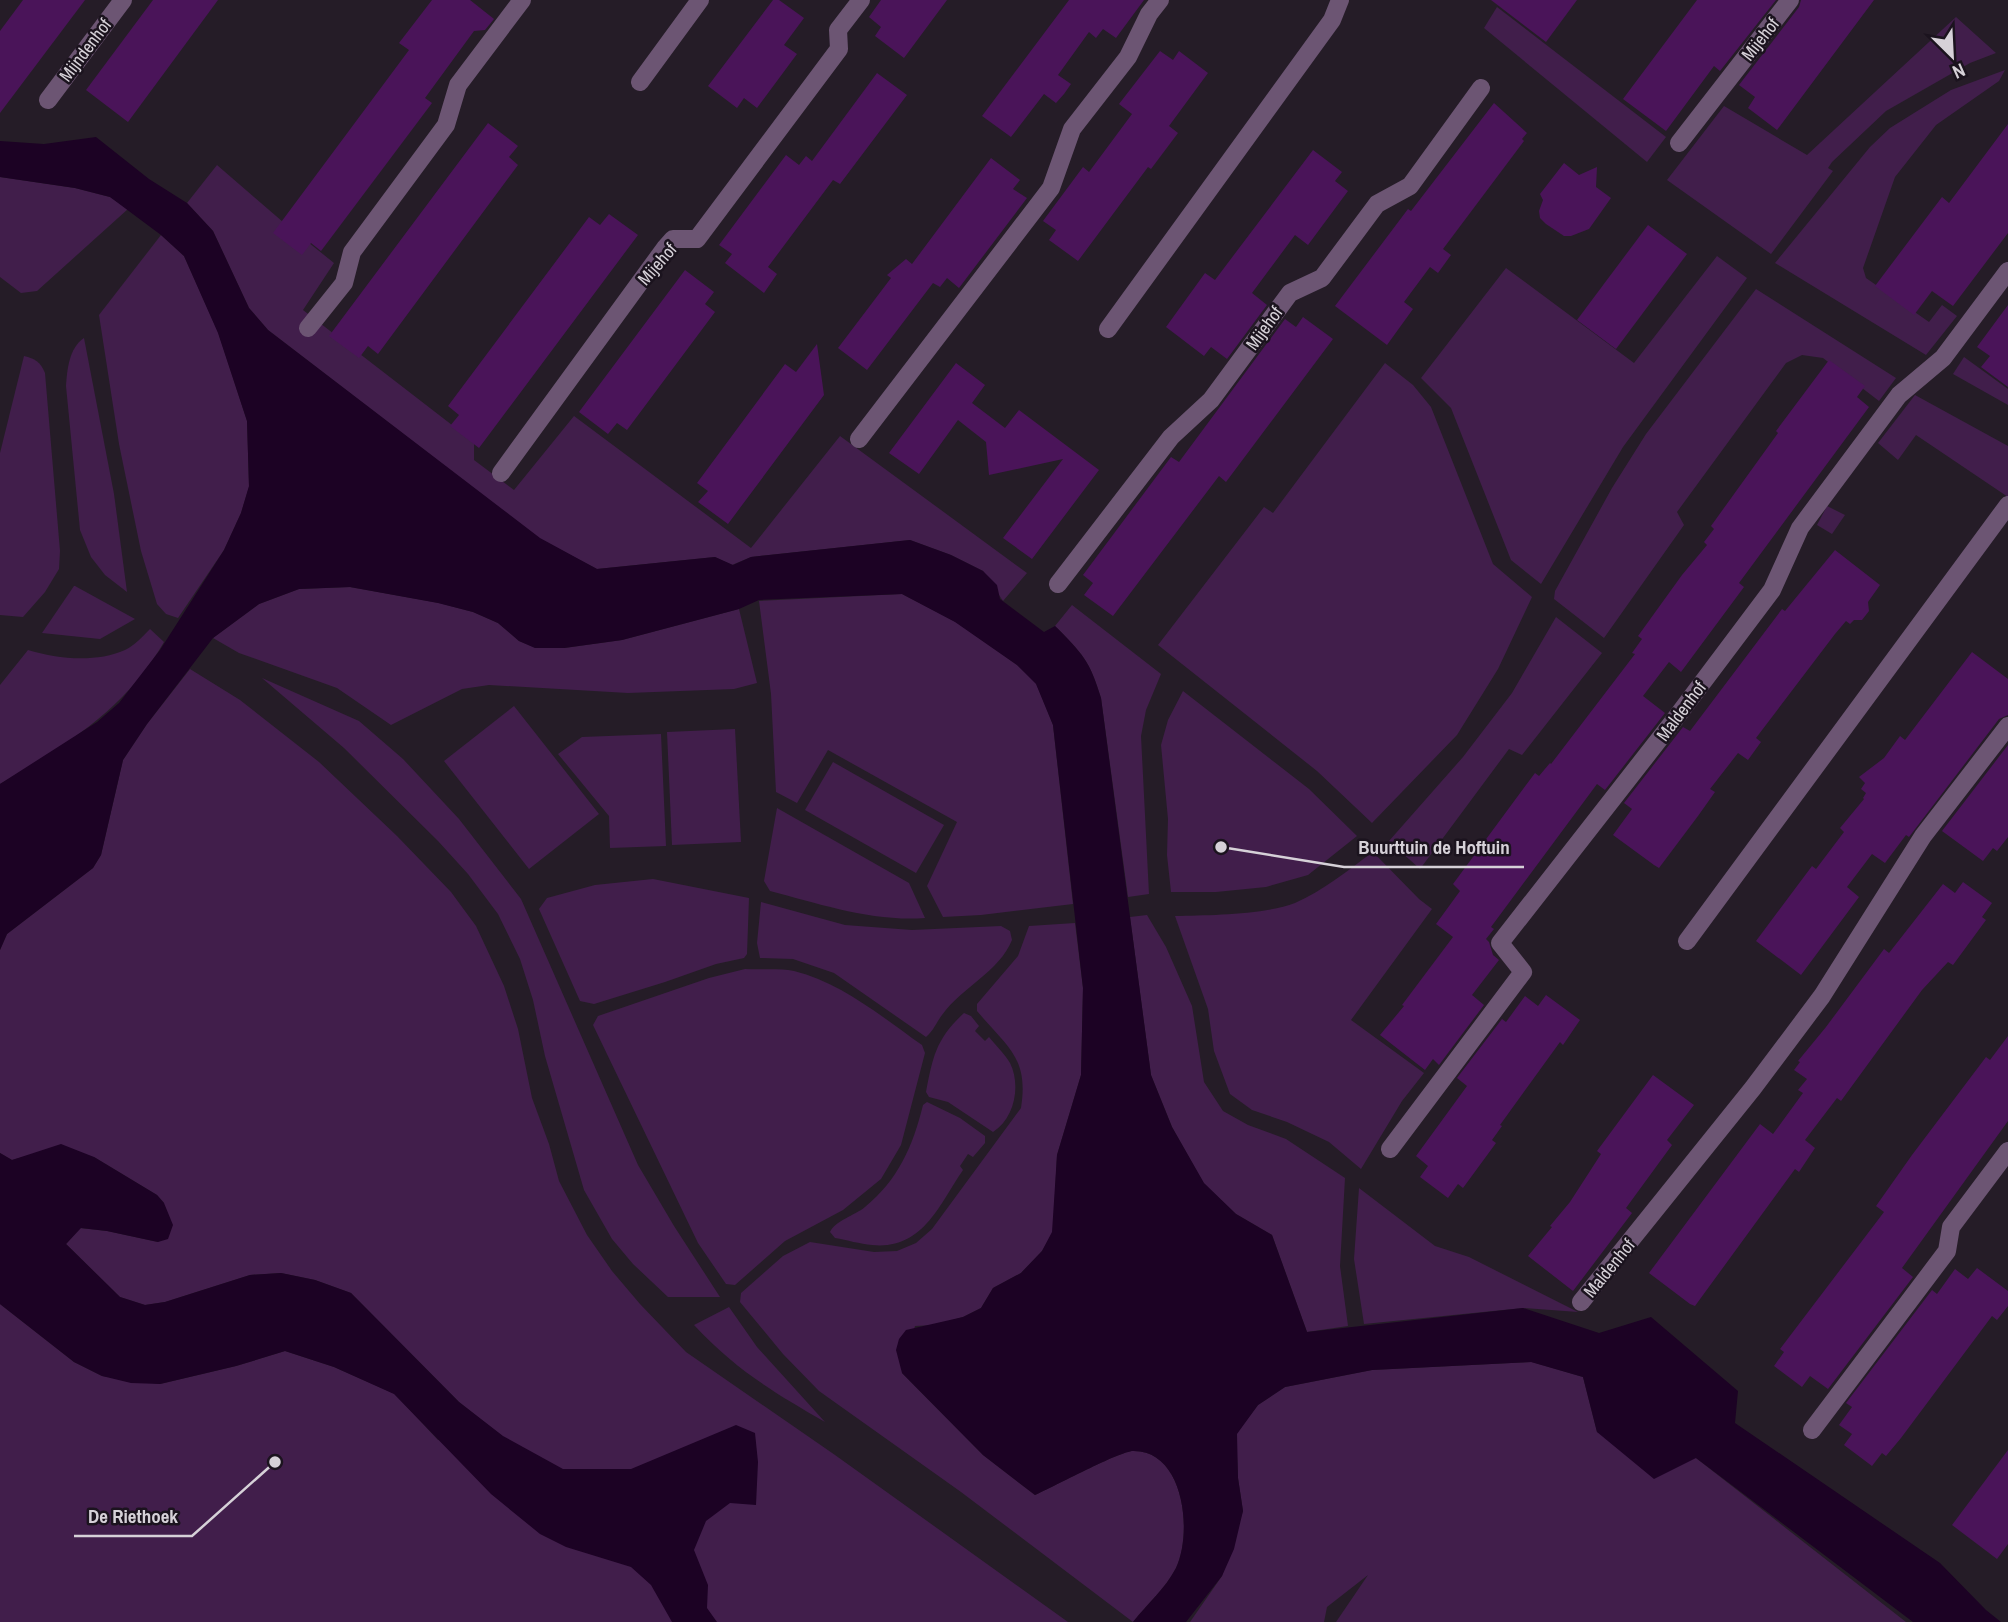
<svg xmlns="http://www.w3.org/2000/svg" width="2008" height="1622" viewBox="0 0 2008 1622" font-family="'Archivo Narrow',sans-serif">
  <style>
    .green { fill: #411e4b }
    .water { fill: #1c0224 }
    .building { fill: #4a1459 }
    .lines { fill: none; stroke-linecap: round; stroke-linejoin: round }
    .street { stroke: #6c5573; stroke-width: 18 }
    .labels { text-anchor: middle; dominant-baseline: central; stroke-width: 5; stroke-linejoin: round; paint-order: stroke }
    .street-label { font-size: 18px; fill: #d6d1d8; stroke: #1b131e }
    .leader { fill: none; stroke: #d6d1d8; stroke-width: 2.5 }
    .callout-dot { fill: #d6d1d8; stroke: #1b131e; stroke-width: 2.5 }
    .callout-label { font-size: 19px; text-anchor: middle; font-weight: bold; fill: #d6d1d8; stroke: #1b131e; stroke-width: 5; stroke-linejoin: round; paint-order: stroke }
  </style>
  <rect width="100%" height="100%" fill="#251c27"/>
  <!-- green -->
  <g class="green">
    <polygon points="1497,7 1666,137 1647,162 1484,28"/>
    <polygon points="1956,17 1996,53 1970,63 1886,111 1832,162 1828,168 1833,171 1771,254 1667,180 1724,106 1807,155"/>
    <polygon points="2005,70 1999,81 1936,125 1895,177 1863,268 1866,278 1929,322 1942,305 1957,316 1926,355 1775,263 1870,147 1890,128 1951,90"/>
    <polygon points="217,165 283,222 334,263 303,310 474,442 474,460 514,490 574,416 751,548 840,436 1027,573 1003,601 983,571 951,555 910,540 751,557 732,565 715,557 597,569 540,539 268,330 249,308 213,231 187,203"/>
    <polygon points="0,177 75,188 110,197 128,209 37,291 21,293 0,277"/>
    <polygon points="161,235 184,256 218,332 247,421 249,487 241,513 224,550 178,618 166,614 157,604 141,551 119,444 99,315"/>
    <polygon points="1717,256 1747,278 1623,447 1541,584 1511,560 1451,408 1421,378 1506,268 1634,363"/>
    <polygon points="1756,289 1896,378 1879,401 1823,358 1802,355 1786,363 1677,512 1684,525 1604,638 1554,599 1555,591 1612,488 1646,434"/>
    <path d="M84 338 114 494 127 592 105 575 91 557 80 530 66 386C67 370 69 348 84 338Z"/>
    <path d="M24 356C35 359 40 361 45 373L60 551 59 569 45 592 23 617 0 615V453Z"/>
    <polygon points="1964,357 2008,389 2008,405 1953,374"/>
    <polygon points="1385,363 1413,385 1431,407 1493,564 1532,597 1498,669 1457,735 1372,823 1317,771 1158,645 1264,507 1273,513"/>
    <polygon points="1915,395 2008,446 2008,497 1916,435 1898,460 1878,443"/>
    <polygon points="1827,506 1845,515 1832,534 1817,525"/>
    <polygon points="74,586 75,586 135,619 100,639 42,633"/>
    <polygon points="350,587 439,603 473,612 498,623 519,641 536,648 564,648 622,640 739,609 757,683 734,689 628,693 489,685 462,689 391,725 337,688 239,653 213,638 259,604 299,589"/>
    <polygon points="902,594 956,622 1017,665 1036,683 1053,725 1073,904 981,915 943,917 927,886 957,822 828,750 797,803 776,792 771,694 759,601"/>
    <path d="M1072 605 1161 674 1146 710 1141 736 1149 894 1128 897 1101 698C1090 661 1082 653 1055 626Z"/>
    <polygon points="1556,617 1602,653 1522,755 1509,749 1420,869 1389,841 1463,757 1512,693"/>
    <path d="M150 629 164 642C124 711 66 745 0 784V685L28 650C57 659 96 663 125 650 134 646 143 636 150 629Z"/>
    <polygon points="190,669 240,700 319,762 397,836 451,892 476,926 504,986 518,1029 532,1098 549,1144 559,1181 587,1235 612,1271 640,1304 686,1352 835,1455 1068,1622 0,1622 0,1304 74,1362 102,1376 160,1384 236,1366 285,1351 334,1367 395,1394 438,1440 502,1436 459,1402 351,1293 315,1280 281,1273 250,1275 165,1302 145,1305 120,1297 66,1244 80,1228 107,1231 158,1242 164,1203 157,1195 94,1157 30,1155 12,1160 0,1153 0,950 7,934 93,868 101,855 123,760 147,724"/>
    <polygon points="262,678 359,721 403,759 459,819 521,899 638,1165 674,1226 720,1297 668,1297 633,1264 612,1239 584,1190 545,1056 533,1000 520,959 498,914 468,874 438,841 344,748"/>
    <polygon points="1183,691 1309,789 1357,836 1308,875 1266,887 1216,892 1171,892 1167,855 1168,819 1161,745 1168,720"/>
    <polygon points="514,706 599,814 529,869 444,761"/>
    <polygon points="735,729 741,842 672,845 667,732"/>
    <polygon points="661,734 666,846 610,848 609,816 558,754 582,737"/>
    <polygon points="833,762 944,825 916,873 805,810"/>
    <path d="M777 808 909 883 925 918C873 922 820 904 770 891L764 881Z"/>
    <path d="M1373 852 1419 899 1432 909 1351 1020 1424 1073 1402 1101 1361 1169 1329 1142 1287 1122 1252 1110 1230 1094 1214 1051 1208 1009 1175 916C1209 915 1263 915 1295 903 1323 891 1348 870 1373 852Z"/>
    <polygon points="653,879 749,898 747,954 744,958 716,964 665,982 594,1004 580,1001 539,909 547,898 595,885"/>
    <path d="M761 902 845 925 912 930 1001 926 1010 931 1012 940C999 972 962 987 942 1015 936 1023 934 1030 926 1037L834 973 793 959 760 958 757 943Z"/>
    <polygon points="1147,915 1166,947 1192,1006 1204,1082 1223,1111 1248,1125 1286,1139 1345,1178 1340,1266 1348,1326 1307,1332 1272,1235 1236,1214 1204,1184 1172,1127 1151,1075 1130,917"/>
    <path d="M1075 923 1083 988 1081 1075 1057 1155 1053 1232 1042 1251 1021 1273 993 1288 981 1308 963 1317 935 1325 915 1326 902 1373 983 1455 1035 1495C1053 1487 1120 1451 1133 1451 1184 1450 1193 1532 1176 1568 1165 1589 1148 1603 1133 1622L961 1492 819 1391 783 1354 740 1302 741 1293 783 1256 810 1242 874 1252 897 1251 916 1243 932 1229 1021 1108C1029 1057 1007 1047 977 1011V1004L1018 956 1029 926Z"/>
    <path d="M745 969C761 970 779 968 794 971 842 983 882 1017 922 1045L925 1053 901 1145 881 1179 843 1210 785 1241 735 1285 726 1284 698 1243 593 1025 598 1016 709 978Z"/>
    <path d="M964 1013 971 1016 979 1026 975 1031 985 1041 989 1037C996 1046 1005 1054 1010 1063 1021 1085 1015 1118 993 1132L948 1102 929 1097 926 1092C933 1056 936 1039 964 1013Z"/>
    <path d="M927 1102 960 1118 985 1136V1143L973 1157 968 1154 960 1166 963 1170C939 1205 923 1250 872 1245 860 1244 847 1240 835 1238L830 1232C836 1220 854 1216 865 1207 898 1180 913 1146 923 1105Z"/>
    <polygon points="1359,1188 1435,1246 1469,1257 1578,1312 1523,1308 1364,1324 1354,1259"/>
    <path d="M729 1307 757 1347 825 1422C773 1392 736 1370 694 1325Z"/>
    <polygon points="1532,1362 1583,1377 1597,1432 1696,1458 1906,1622 1336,1622 1368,1575 1327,1607 1324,1622 1190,1622 1222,1576 1243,1511 1238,1478 1236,1434 1258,1405 1285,1387 1372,1370"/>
  </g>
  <!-- water -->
  <g class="water">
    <path d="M96 137 149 179 187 203 213 231 249 308 268 330 540 538 597 569 715 557 733 565 751 557 910 540 951 555 983 571 997 585 1000 599 1044 632 1055 626C1082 653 1090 661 1101 698L1151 1075 1172 1127 1204 1183 1236 1214 1272 1235 1307 1332 1523 1308 1599 1333 1651 1317 1738 1391 1735 1423 1940 1563 1986 1610 2001 1622H1913L1696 1458 1654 1479 1597 1432 1583 1377 1531 1362 1372 1370 1285 1387 1258 1405 1237 1434 1238 1478 1243 1511 1234 1549 1222 1576 1186 1622H1133C1148 1603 1165 1589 1176 1568 1193 1532 1184 1450 1133 1451 1120 1451 1053 1487 1035 1495L983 1455 902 1373 896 1350 899 1339 906 1330 963 1317 981 1308 993 1288 1021 1273 1042 1251 1052 1232 1057 1155 1081 1075 1083 988 1053 725 1036 684 1017 665 955 622 902 594 759 600 739 609 622 640 564 648H535L519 641 498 623 473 612 438 603 350 587 299 589 259 604 213 638 147 724 123 760 101 855 93 868 7 934 0 950V784L97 722 119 703 160 650 224 550 241 513 249 486 247 421 218 333 184 256 161 235 110 197 75 188 0 177V141L44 144Z"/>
    <polygon points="61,1144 94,1157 157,1195 164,1203 173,1225 168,1239 158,1242 107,1231 81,1228 66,1244 120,1297 145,1305 165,1302 250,1275 281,1273 315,1280 351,1293 459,1402 503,1436 563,1469 631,1469 736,1425 755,1433 758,1462 756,1505 730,1503 706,1521 694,1550 708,1585 707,1608 717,1622 672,1622 651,1585 631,1567 566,1547 540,1534 491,1494 394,1394 334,1367 285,1351 236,1366 160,1384 131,1383 102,1376 74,1362 0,1304 0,1153 12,1160"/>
  </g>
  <!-- building -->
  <g class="building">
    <polygon points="23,0 85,0 0,113 0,31"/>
    <polygon points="153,0 218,0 128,122 86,90"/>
    <polygon points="432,0 470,0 494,19 485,30 474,31 425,98 432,103 321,251 311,243 302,255 273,233 409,50 399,43"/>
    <polygon points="773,0 779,0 804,18 784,45 797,54 757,108 744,98 737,108 708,86"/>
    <polygon points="881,0 947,0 904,58 875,36 881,27 869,17"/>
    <polygon points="1069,0 1144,0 1116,38 1103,29 1096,38 1089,32 1058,75 1071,84 1064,94 1056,103 1044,94 1011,137 982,116"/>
    <polygon points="1491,0 1577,0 1546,42"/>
    <polygon points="1697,0 1776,0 1720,71 1714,66 1666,131 1623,99"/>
    <polygon points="1801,0 1874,0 1777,130 1748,108 1755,97 1739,85 1799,7"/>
    <polygon points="1160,51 1173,60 1179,51 1208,73 1169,126 1178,133 1151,169 1148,167 1078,261 1049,240 1056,230 1043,221 1083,167 1089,172 1132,114 1119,104"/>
    <polygon points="877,73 907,95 840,184 833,180 768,267 777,274 764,293 725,263 732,254 719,245 786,155 799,165 806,156 812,161"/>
    <polygon points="1494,103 1527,133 1522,139 1524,141 1443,249 1451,255 1438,273 1430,267 1404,302 1413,309 1387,345 1335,306 1408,209 1411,211"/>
    <polygon points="488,123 518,146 509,157 518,165 378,354 368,346 359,358 329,336"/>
    <polygon points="2008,124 2008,233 1953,306 1932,291 1914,315 1875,286 1942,197 1949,203"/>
    <polygon points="1313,150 1342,172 1335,181 1348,191 1308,245 1295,235 1252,293 1267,305 1227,359 1211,347 1204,356 1166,327 1205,273 1215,280"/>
    <polygon points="991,158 1020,180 1013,189 1027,198 959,288 947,278 940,287 933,283 867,370 838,348 891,278 887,275 906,259 912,264"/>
    <polygon points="1564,163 1579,175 1597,167 1596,187 1611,198 1589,229 1571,236 1564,236 1546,224 1540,218 1539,211 1543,200 1540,194"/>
    <polygon points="609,214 638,235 479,448 450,426 459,415 448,406 589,217 600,225"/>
    <polygon points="1648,225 1687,254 1616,349 1577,320"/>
    <polygon points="685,270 714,292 705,304 715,312 627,430 617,423 608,434 579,412"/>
    <polygon points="2008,305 2008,387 1981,367 1990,356 1977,347"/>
    <polygon points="1303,317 1333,339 1226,482 1219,476 1113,616 1084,595 1093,583 1083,575 1171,457 1179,462 1285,319 1296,327"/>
    <polygon points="817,344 824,395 728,524 698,502 708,491 697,483 785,364 796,372"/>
    <polygon points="1829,360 1865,386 1857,397 1869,407 1739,583 1744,587 1681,672 1669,662 1643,696 1665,713 1605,790 1597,784 1491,927 1494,929 1486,939 1489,942 1493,955 1499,960 1472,995 1484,1005 1439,1065 1433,1059 1425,1070 1380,1035 1404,1006 1402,1005 1453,937 1436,924 1460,891 1453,884 1526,785 1535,773 1539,776 1550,763 1551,764 1635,654 1632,653 1642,639 1638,636 1682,575 1707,545 1704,542 1714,529 1711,526 1778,433 1776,431"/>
    <polygon points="956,363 985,385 972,403 1005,428 1019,410 1099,470 1032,559 1003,538 1063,459 989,475 986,442 958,420 919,474 889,453"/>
    <polygon points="1835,550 1880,585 1868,602 1869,611 1862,620 1854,620 1850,624 1846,621 1835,634 1756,738 1761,742 1748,760 1738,753 1710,789 1715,792 1698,816 1659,868 1654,865 1613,835 1632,809 1624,803 1683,727 1690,731 1782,609 1785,611"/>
    <polygon points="1972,652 2008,679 2008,715 1999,719 1909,837 1906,835 1885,863 1872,854 1847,887 1859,897 1801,975 1756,941 1812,866 1816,869 1844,832 1840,828 1864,799 1863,798 1866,793 1861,789 1865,783 1859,777 1884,758 1900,736 1905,740"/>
    <polygon points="2008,745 2008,837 1997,851 1993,848 1983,861 1942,831"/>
    <polygon points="1963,882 1992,903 1982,917 1986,920 1953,965 1948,962 1922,990 1841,1101 1837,1098 1805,1140 1815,1148 1799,1172 1795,1169 1695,1306 1690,1304 1649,1273 1760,1124 1773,1134 1803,1093 1798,1090 1807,1079 1794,1070 1800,1062 1798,1061 1826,1027 1884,949 1889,953 1943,884 1955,893"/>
    <polygon points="1546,995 1580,1020 1563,1045 1560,1042 1500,1125 1502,1126 1492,1140 1496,1143 1463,1188 1458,1184 1448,1198 1420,1177 1428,1166 1416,1156 1467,1086 1457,1078 1502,1019 1506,1022 1525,996 1538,1006"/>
    <polygon points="2008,1036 2008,1121 1902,1268 1913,1277 1828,1389 1810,1376 1802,1387 1774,1366 1784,1352 1780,1349 1884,1212 1876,1206 1912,1155 1986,1057 1990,1060"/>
    <polygon points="1653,1075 1694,1105 1667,1140 1672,1145 1626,1208 1632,1213 1573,1291 1528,1256 1552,1227 1550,1226 1570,1202 1601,1154 1597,1151"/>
    <polygon points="1977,1268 2008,1291 2008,1306 1997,1320 1992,1316 1901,1438 1886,1456 1882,1453 1872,1466 1844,1445 1852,1434 1839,1425 1852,1407 1846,1403 1932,1290 1937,1294 1955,1269 1968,1279"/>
    <polygon points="2008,1450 2008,1544 1997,1559 1952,1525"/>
  </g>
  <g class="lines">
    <!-- street -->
    <g class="street">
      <polyline points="640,82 700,0"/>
      <polyline points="48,100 123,0"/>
      <polyline points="1679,143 1790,0"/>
      <polyline points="308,328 344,283 352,252 446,125 458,85 522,0"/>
      <polyline points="1108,329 1332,20 1340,0"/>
      <polyline points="859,439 1051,188 1072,129 1128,57 1149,14 1160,0"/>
      <polyline points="501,473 665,248 673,239 697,239 839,49 838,30 861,0"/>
      <polyline points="1058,584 1171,437 1211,400 1290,293 1322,278 1377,204 1410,186 1481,88"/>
      <polyline points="1687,941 2008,505"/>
      <polyline points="1390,1149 1523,972 1500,943 1675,719 1772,590 1800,528 1899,395 1943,358 2008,271"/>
      <polyline points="1581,1302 1753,1088 1822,996 1923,836 2008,726"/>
      <polyline points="1812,1430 1947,1251 1951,1227 2008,1151"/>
    </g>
  </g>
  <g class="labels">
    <!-- street labels -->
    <g class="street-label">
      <text transform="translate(1760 39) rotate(-52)">Mijehof</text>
      <text transform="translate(85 50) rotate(-53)">Mijndenhof</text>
      <text transform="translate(657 264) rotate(-49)">Mijehof</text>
      <text transform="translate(1264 328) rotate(-54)">Mijehof</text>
      <text transform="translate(1681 711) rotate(-53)">Maldenhof</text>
      <text transform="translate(1609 1268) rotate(-51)">Maldenhof</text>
    </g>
  </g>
  <!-- callouts -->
  <path class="leader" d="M1221 847L1344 867H1524M275 1462L192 1536H74"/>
  <g class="callout-dot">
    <circle cx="1221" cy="847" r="7"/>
    <circle cx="275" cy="1462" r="7"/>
  </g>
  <g class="callout-label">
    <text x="1434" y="854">Buurttuin de Hoftuin</text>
    <text x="133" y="1523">De Riethoek</text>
  </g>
  <!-- north arrow -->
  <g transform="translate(1952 56) rotate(156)" stroke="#1b131e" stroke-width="5" paint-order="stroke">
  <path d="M0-5L12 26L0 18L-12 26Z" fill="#d6d1d8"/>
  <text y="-10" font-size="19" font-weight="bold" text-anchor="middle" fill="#d6d1d8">N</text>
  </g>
</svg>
